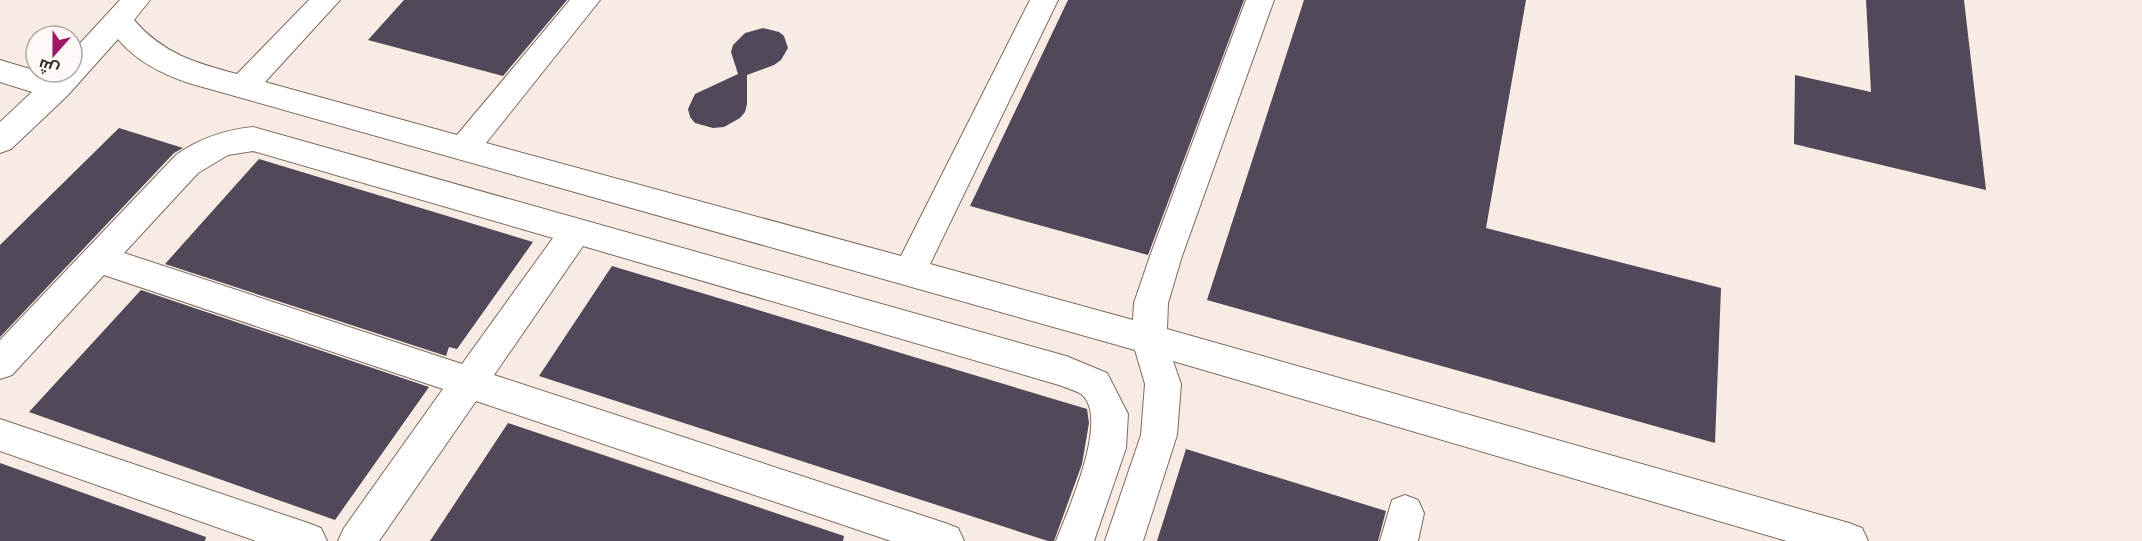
<svg xmlns="http://www.w3.org/2000/svg" width="2142" height="541" viewBox="0 0 2142 541" font-family="'Work Sans',Cairo,sans-serif">
  <style>
    .built { fill: #f8ebe4; fill-rule: evenodd }
    .building { fill: #51485a }
    .lines { fill: none; stroke-linecap: round; stroke-linejoin: round }
    .minor-casing { stroke: #7e6a5f; stroke-width: 2 }
    .minor { fill: #fff; fill-rule: evenodd }
  </style>
  <rect width="100%" height="100%" fill="#fef9f7"/>
  <!-- built -->
  <path class="built" d="M0 0H2142V541H0ZM36 36H72V72H36Z"/>
  <!-- building -->
  <g class="building">
    <polygon points="404,0 567,0 503,76 368,40"/>
    <polygon points="1068,0 1244,0 1148,255 970,206"/>
    <polygon points="1304,0 1526,0 1486,228 1721,288 1715,443 1207,300"/>
    <polygon points="1866,0 1964,0 1986,190 1794,144 1795,75 1871,92"/>
    <polygon points="763,28 779,32 784,36 788,48 781,60 774,65 747,75 747,104 745,112 740,118 724,127 713,128 695,123 690,117 688,109 695,94 738,74 731,52 733,45 745,33"/>
    <polygon points="119,128 183,148 174,153 0,337 0,245"/>
    <polygon points="259,159 533,242 457,349 449,347 446,356 165,264"/>
    <polygon points="612,266 1087,409 1089,423 1082,464 1054,541 1048,541 539,376"/>
    <polygon points="141,290 429,387 335,520 29,412"/>
    <polygon points="508,423 844,536 843,541 430,541"/>
    <polygon points="1186,449 1386,511 1378,541 1157,541"/>
    <polygon points="0,463 206,537 205,541 0,541"/>
  </g>
  <g class="lines">
    <defs>
      <g id="minor">
        <path d="M120 0H150L134 20C163 54 196 63 237 74L309 0H340L265 82 457 135 570 0H600L486 143 901 256 1030 0H1058L930 264 1133 320 1134 303 1150 256 1246 0H1274L1182 256 1168 303 1167 329 1849 523 1862 528 1868 541H1787L1173 361 1181 384 1177 435 1143 541H1105L1141 435 1145 384 1135 350 192 84C164 75 137 62 118 39L67 96 11 149 0 153V122L32 92 0 82V60L50 75 53 72H72V52Z"/>
        <path d="M253 127 1066 356 1107 373 1128 414 1126 448 1094 541H1056C1067 512 1111 417 1081 394 1075 390 1066 388 1059 385L583 246 494 375 945 523 958 528 964 541H891L476 401 379 541H338L344 528 443 389 104 275 12 375 0 379V340L176 155C200 138 224 130 253 127ZM253 151 553 238 462 364 124 253 198 173 228 155Z"/>
        <polygon points="0,419 308,523 321,528 327,541 256,541 0,451"/>
        <polygon points="1405,495 1418,500 1424,513 1418,541 1380,541 1392,500"/>
      </g>
    </defs>
    <!-- minor casing -->
    <use href="#minor" class="minor-casing"/>
    <!-- minor -->
    <use href="#minor" class="minor"/>
  </g>
  <!-- north arrow -->
  <g transform="translate(54 54) rotate(201)"><circle r="28" fill="#fef9f7" stroke="#aea7a4" stroke-width="1.5"/>
  <path d="M0-4.5L10 22L0 15L-10 22Z" fill="#9f1866"/>
  <text y="-9" font-size="16" font-weight="bold" text-anchor="middle" fill="#352d27">ش</text>
  </g>
</svg>
